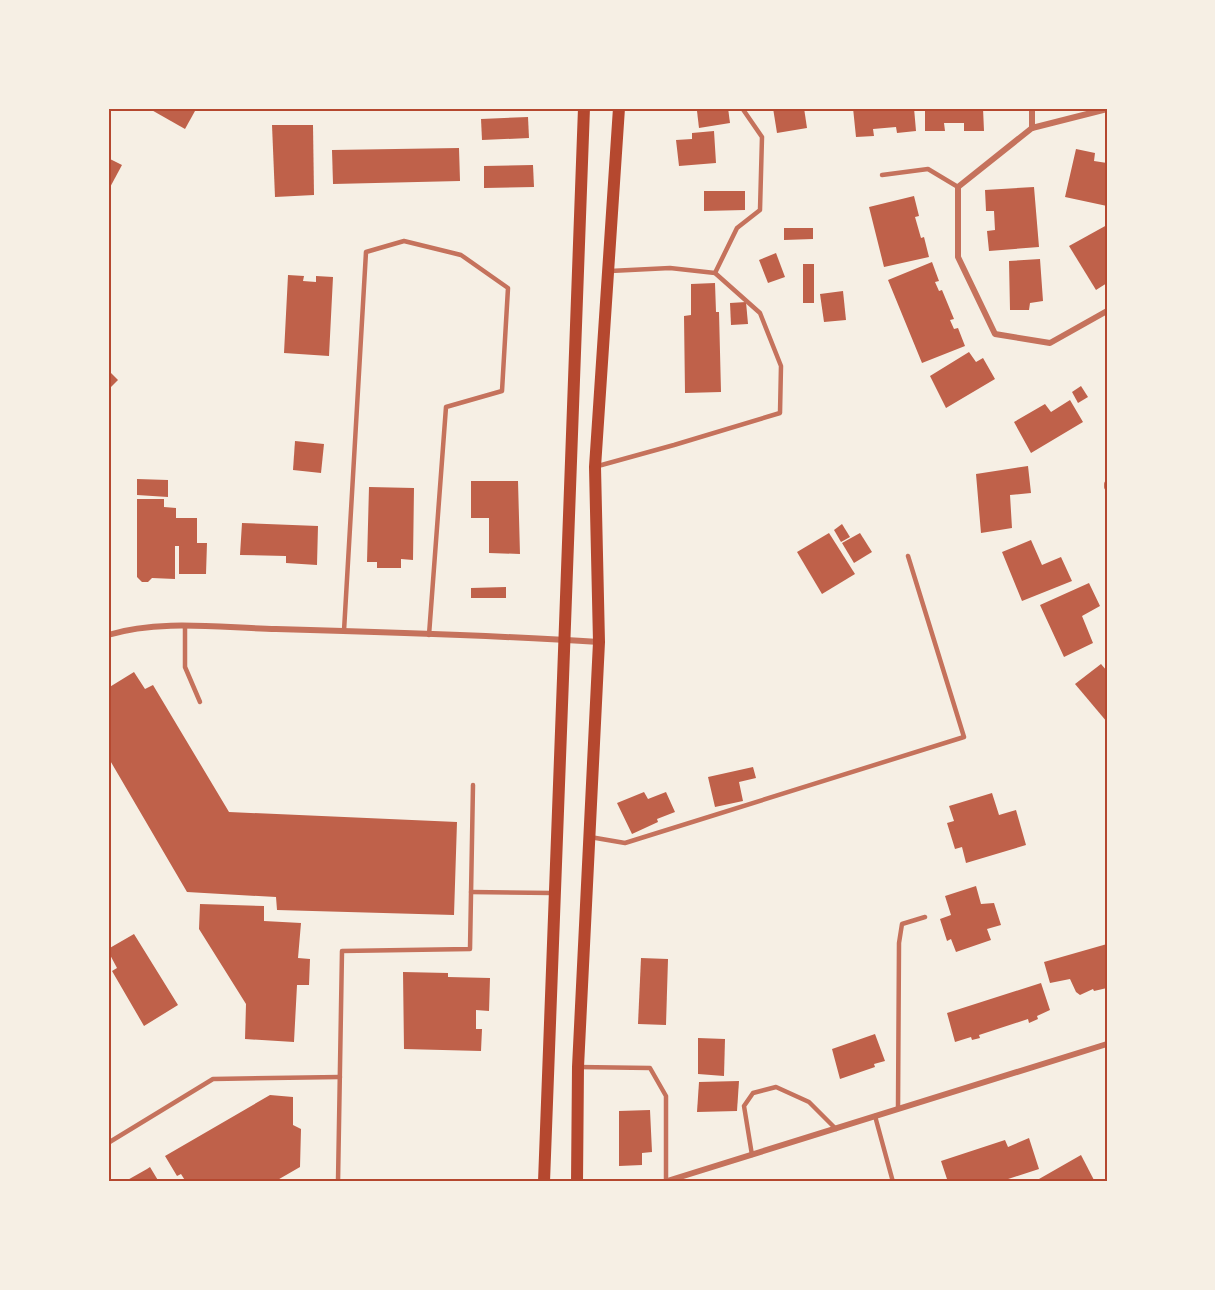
<svg xmlns="http://www.w3.org/2000/svg" width="1215" height="1290" viewBox="0 0 1215 1290" font-family="'Fira Sans',sans-serif">
  <style>
    .building { fill: #bf614a }
    .lines { fill: none; stroke-linecap: round; stroke-linejoin: round }
    .service { stroke: #c5725c; stroke-width: 4.5 }
    .minor { stroke: #c5725c; stroke-width: 6 }
    .secondary { stroke: #b5482f; stroke-width: 12 }
    .neatline { fill: none; stroke: #b5482f; stroke-width: 2 }
  </style>
  <rect width="100%" height="100%" fill="#f6efe4"/>
  <!-- building -->
  <g class="building">
    <polygon points="148,108 190,108 195,111 185,129"/>
    <polygon points="720,108 728,108 730,123 699,128 697,111"/>
    <polygon points="773,108 804,108 807,128 777,133"/>
    <polygon points="853,108 914,108 916,131 897,133 896,127 873,129 874,136 856,137"/>
    <polygon points="925,108 983,108 984,131 964,131 964,123 944,123 945,131 925,131"/>
    <polygon points="528,117 529,138 482,140 481,119"/>
    <polygon points="272,125 313,125 314,195 275,197"/>
    <polygon points="714,131 716,163 679,166 676,140 692,139 692,133"/>
    <polygon points="459,148 460,181 333,184 332,150"/>
    <polygon points="1076,149 1095,153 1094,161 1107,163 1107,206 1065,197"/>
    <polygon points="108,158 122,165 108,191"/>
    <polygon points="533,165 534,187 484,188 484,166"/>
    <polygon points="1034,187 1039,247 989,251 987,231 995,230 994,211 986,211 985,190"/>
    <polygon points="704,191 745,191 745,210 704,211"/>
    <polygon points="914,196 919,216 915,217 921,238 924,237 929,257 884,267 869,207"/>
    <polygon points="1107,225 1107,283 1096,290 1069,246"/>
    <polygon points="784,228 813,228 813,239 784,240"/>
    <polygon points="776,253 785,277 768,283 759,260"/>
    <polygon points="1040,259 1043,301 1030,303 1029,310 1010,310 1009,261"/>
    <polygon points="932,262 939,281 935,282 939,291 942,290 954,319 950,320 954,329 958,328 965,346 922,363 888,280"/>
    <rect x="803" y="264" width="11" height="39"/>
    <polygon points="288,275 304,276 303,281 316,282 316,276 333,277 329,356 284,353"/>
    <polygon points="715,283 716,312 719,312 721,392 685,393 684,316 691,315 691,284"/>
    <polygon points="843,291 846,320 824,322 820,294"/>
    <polygon points="746,302 748,324 731,325 730,303"/>
    <polygon points="969,352 976,362 983,358 995,379 946,408 930,376"/>
    <polygon points="108,370 118,380 108,390"/>
    <polygon points="1081,386 1088,397 1078,403 1072,392"/>
    <polygon points="1070,400 1083,422 1031,453 1014,422 1045,404 1051,412"/>
    <polygon points="295,441 324,444 321,473 293,470"/>
    <polygon points="1028,466 1031,493 1010,495 1012,528 981,533 976,474"/>
    <polygon points="137,479 168,480 168,497 137,495"/>
    <polygon points="471,481 518,481 520,554 489,553 489,518 471,518"/>
    <polygon points="369,487 414,488 413,560 401,559 401,568 377,568 377,562 367,562"/>
    <polygon points="137,499 164,499 164,507 176,508 176,518 197,518 197,543 207,543 206,574 179,574 179,546 175,546 175,579 152,578 148,582 142,582 137,577"/>
    <polygon points="242,523 318,526 317,565 286,563 286,556 240,555"/>
    <polygon points="842,524 850,537 841,542 834,530"/>
    <polygon points="829,533 855,574 822,594 797,552"/>
    <polygon points="860,533 872,552 854,563 842,543"/>
    <polygon points="1031,540 1042,565 1061,557 1072,581 1022,601 1002,552"/>
    <polygon points="1089,583 1100,606 1082,616 1093,643 1064,657 1040,605"/>
    <polygon points="506,587 506,598 471,598 471,588"/>
    <polygon points="1101,664 1107,671 1107,722 1075,684"/>
    <polygon points="134,672 145,689 153,685 229,812 457,822 454,915 277,910 276,897 187,892 108,757 108,688"/>
    <polygon points="753,767 756,778 739,782 743,801 715,807 708,777"/>
    <polygon points="644,792 648,799 666,792 675,812 657,819 658,822 632,834 617,803"/>
    <polygon points="992,793 999,815 1016,810 1026,845 966,863 962,847 955,849 947,823 954,821 949,806"/>
    <polygon points="976,886 981,904 994,903 1001,925 987,929 991,940 956,952 951,939 947,941 940,919 951,915 945,896"/>
    <polygon points="200,904 264,906 264,921 301,923 298,958 310,959 309,985 297,985 294,1042 245,1039 246,1004 199,929"/>
    <polygon points="134,934 178,1005 144,1026 112,971 117,968 108,951 108,949"/>
    <polygon points="1107,944 1107,988 1094,991 1093,989 1080,995 1076,992 1070,979 1050,983 1044,962"/>
    <polygon points="641,958 668,959 666,1025 638,1024"/>
    <polygon points="403,972 448,973 448,977 490,978 489,1011 476,1010 476,1029 482,1029 481,1051 404,1049"/>
    <polygon points="1041,983 1050,1010 1037,1016 1038,1019 1029,1023 1028,1019 979,1035 980,1038 972,1040 971,1037 955,1042 947,1013"/>
    <polygon points="875,1034 885,1061 874,1064 875,1067 840,1079 832,1049"/>
    <polygon points="698,1038 725,1039 724,1076 698,1074"/>
    <polygon points="739,1081 737,1111 697,1112 699,1082"/>
    <polygon points="270,1095 293,1097 293,1125 301,1129 300,1167 274,1182 186,1182 181,1174 177,1176 165,1156"/>
    <polygon points="650,1110 652,1152 642,1153 642,1165 619,1166 619,1111"/>
    <polygon points="1029,1138 1039,1169 999,1182 948,1182 941,1161 1005,1140 1008,1147"/>
    <polygon points="1081,1155 1095,1182 1041,1182 1039,1179"/>
    <polygon points="150,1167 159,1182 124,1182 147,1169"/>
  </g>
  <g class="lines">
    <!-- service -->
    <g class="service">
      <polyline points="882,175 928,169 958,187"/>
      <polyline points="715,273 737,228 760,210 762,137 742,108"/>
      <polyline points="598,466 674,445 780,413 781,366 760,313 715,273 670,268 610,271"/>
      <polyline points="185,627 185,667 200,702"/>
      <polyline points="344,631 366,252 404,241 461,255 508,288 502,391 446,407 429,635"/>
      <polyline points="590,837 625,843 964,737 908,556"/>
      <polyline points="471,892 552,893"/>
      <polyline points="578,1067 650,1068 666,1096 666,1181"/>
      <polyline points="898,1109 899,943 902,924 925,917"/>
      <polyline points="875,1116 893,1182"/>
      <polyline points="108,1143 213,1079 340,1077"/>
      <polyline points="752,1155 744,1106 753,1093 776,1087 809,1102 836,1129"/>
      <polyline points="338,1182 342,951 470,949 473,785"/>
    </g>
    <!-- minor -->
    <g class="minor">
      <polyline points="1032,108 1032,128"/>
      <polyline points="1107,109 1032,128 958,187 958,257 995,334 1050,343 1107,311"/>
      <polyline points="1107,484 1107,487"/>
      <path d="M108 635C161 619 221 628 276 629 384 632 492 635 599 642"/>
      <polyline points="664,1182 1107,1044"/>
    </g>
    <!-- secondary -->
    <g class="secondary">
      <path d="M544 1182C555 824 574 466 584 108"/>
      <polyline points="577,1182 578,1067 599,642 595,467 619,108"/>
    </g>
  </g>
  <!-- border -->
  <rect width="1215" height="1290" fill="none" stroke="#f6efe4" stroke-width="219"/>
  <rect x="110" y="110" width="996" height="1070" class="neatline"/>
</svg>
